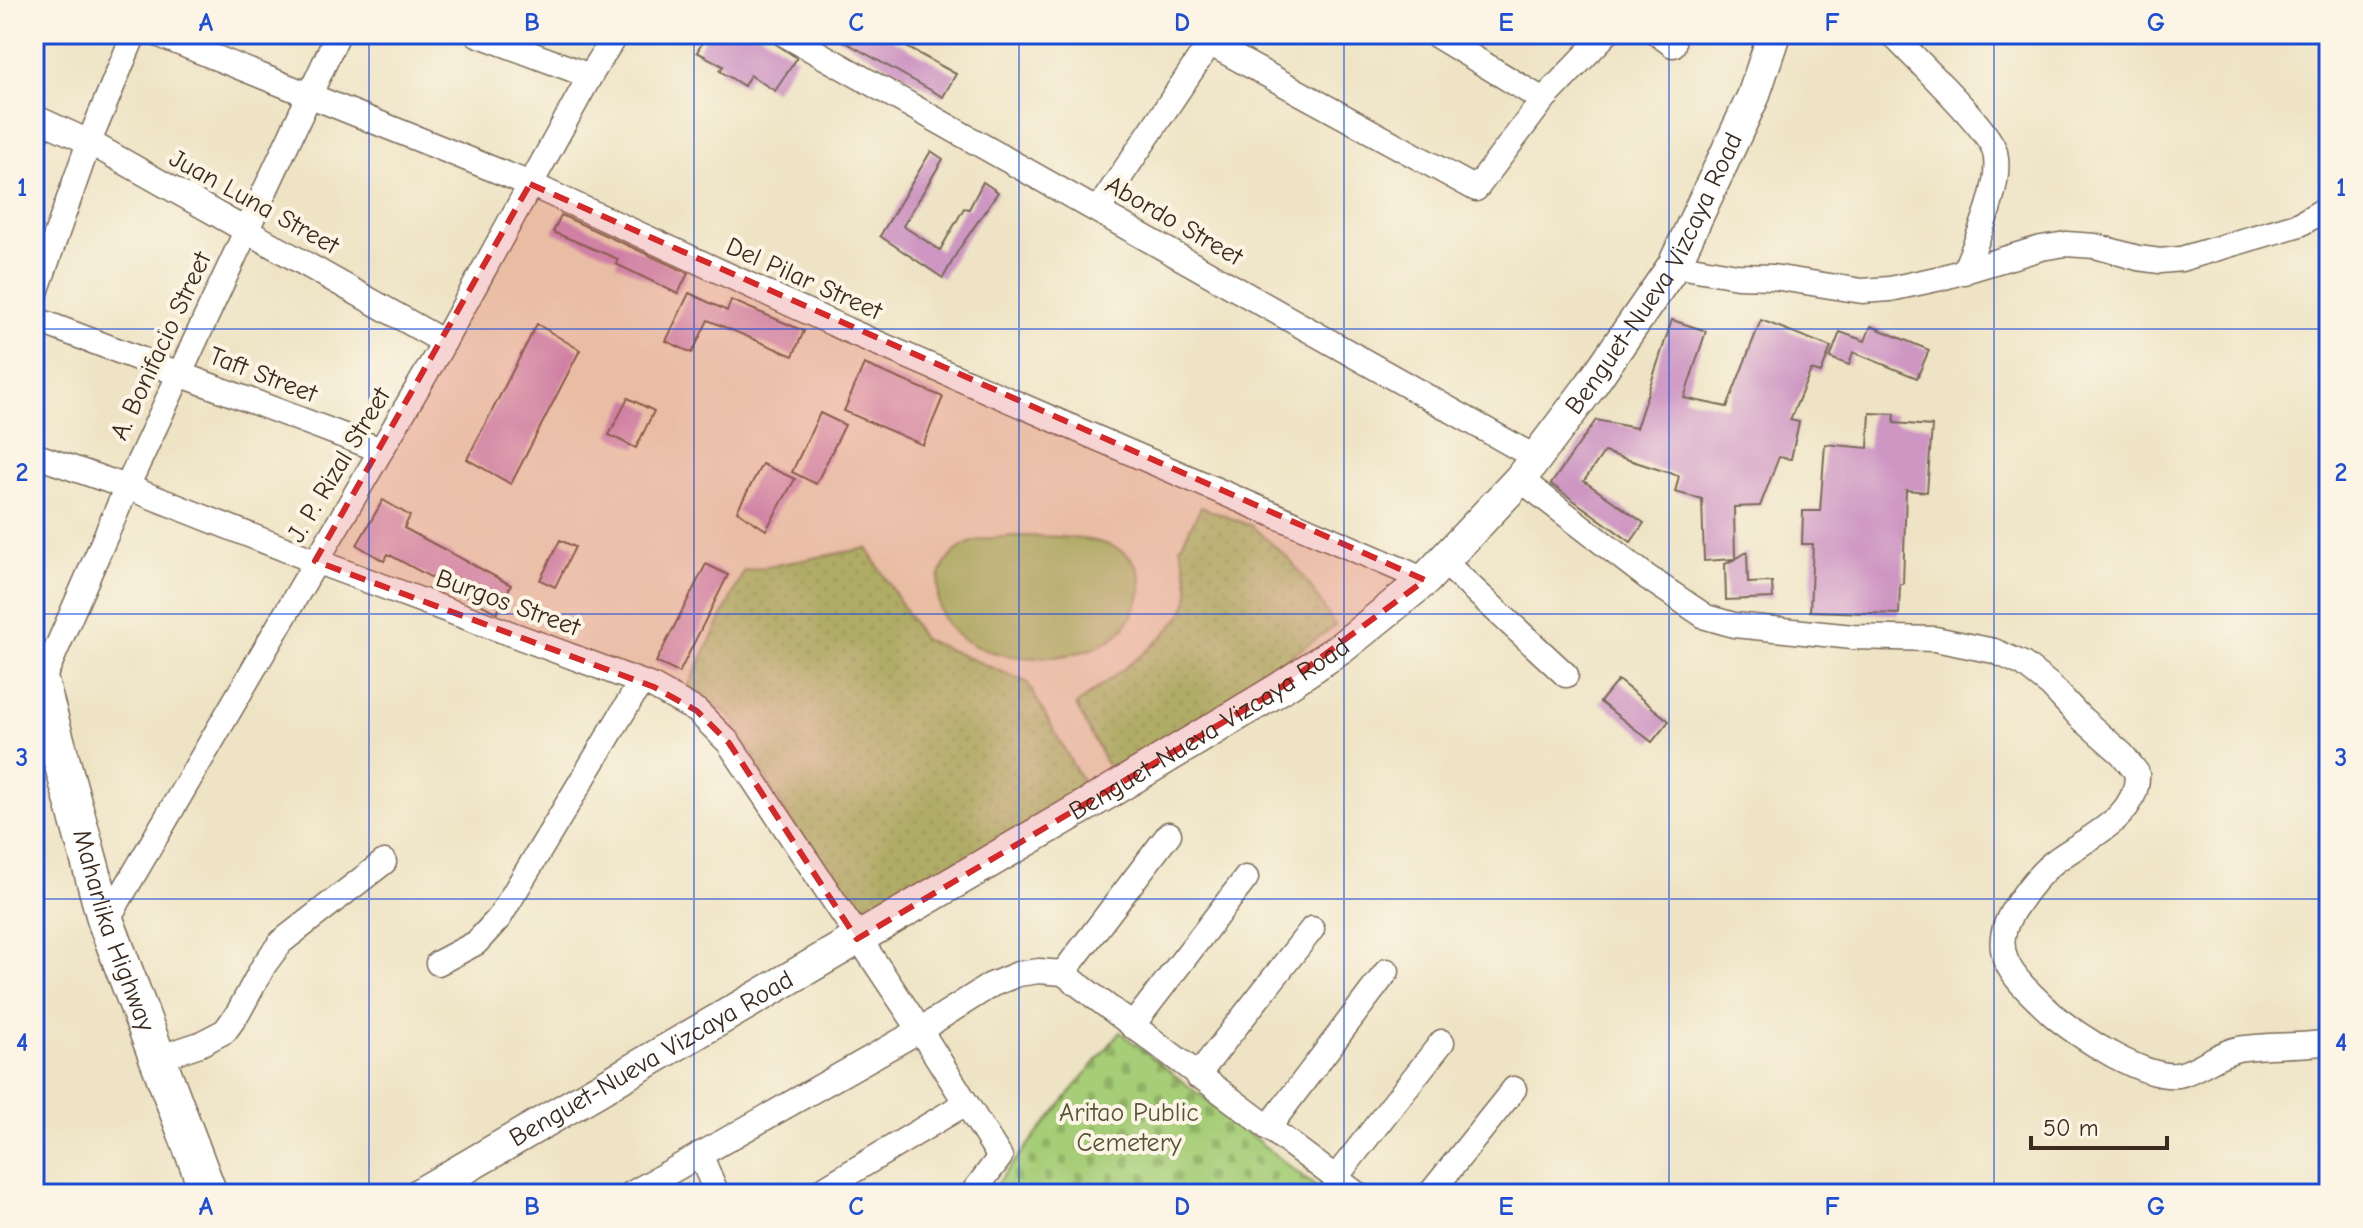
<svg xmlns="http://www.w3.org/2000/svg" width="2363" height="1228" viewBox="0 0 2363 1228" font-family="'Comic Neue',sans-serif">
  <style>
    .cemetery { fill: url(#cemetery-stones); stroke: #707c4a; stroke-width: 2 }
    .park { fill: url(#park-dots); stroke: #707c4a; stroke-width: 2 }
    .pitch { fill: #a6cd77; stroke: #707c4a; stroke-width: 2 }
    .building { fill: #ce96c3 }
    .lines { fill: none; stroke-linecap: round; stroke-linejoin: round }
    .minor-casing { stroke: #7a6b58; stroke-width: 27 }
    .major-casing { stroke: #7a6b58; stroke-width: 35 }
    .highway-casing { stroke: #7a6b58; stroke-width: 39 }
    .minor { stroke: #fff; stroke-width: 24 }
    .major { stroke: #fff; stroke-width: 32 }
    .highway { stroke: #fff; stroke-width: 36 }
    .marked { fill: #d62828; fill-opacity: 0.2; stroke: #d62828; stroke-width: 6; stroke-dasharray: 16 10; stroke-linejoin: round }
    .grid { fill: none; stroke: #1d4ed8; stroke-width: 2; stroke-opacity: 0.55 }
    .labels { text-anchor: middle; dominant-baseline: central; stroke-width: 8; stroke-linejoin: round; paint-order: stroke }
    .street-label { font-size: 26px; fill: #3b2a1e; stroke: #fcf5e5 }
    .park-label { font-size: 26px; fill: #565334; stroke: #fcf5e5 }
    .neatline { fill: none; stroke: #1d4ed8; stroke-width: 3 }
    .grid-label { font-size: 26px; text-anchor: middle; font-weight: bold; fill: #1d4ed8 }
  </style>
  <defs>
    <pattern id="cemetery-stones" width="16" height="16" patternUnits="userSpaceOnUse" patternTransform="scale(2)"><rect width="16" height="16" fill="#a6cd77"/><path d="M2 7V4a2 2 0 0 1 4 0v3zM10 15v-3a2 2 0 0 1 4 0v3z" fill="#90b066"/></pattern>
    <pattern id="park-dots" width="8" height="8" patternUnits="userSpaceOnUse" patternTransform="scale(2)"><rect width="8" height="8" fill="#a6cd77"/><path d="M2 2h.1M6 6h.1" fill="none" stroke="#90b066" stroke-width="1.8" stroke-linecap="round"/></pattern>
  </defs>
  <rect width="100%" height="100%" fill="#fcf5e5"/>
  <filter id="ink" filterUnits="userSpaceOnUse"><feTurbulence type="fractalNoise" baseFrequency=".0125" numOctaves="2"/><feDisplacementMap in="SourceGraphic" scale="16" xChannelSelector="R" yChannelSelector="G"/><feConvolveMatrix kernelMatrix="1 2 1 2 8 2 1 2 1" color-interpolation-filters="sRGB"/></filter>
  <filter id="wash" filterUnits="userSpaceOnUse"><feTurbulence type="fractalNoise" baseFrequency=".006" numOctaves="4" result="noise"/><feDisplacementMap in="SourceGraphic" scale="32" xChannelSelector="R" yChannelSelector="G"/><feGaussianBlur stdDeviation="1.8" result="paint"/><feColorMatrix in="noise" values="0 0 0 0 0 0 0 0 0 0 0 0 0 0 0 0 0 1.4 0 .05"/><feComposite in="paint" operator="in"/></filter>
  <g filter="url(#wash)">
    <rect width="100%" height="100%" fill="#eee3c4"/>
    <!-- cemetery -->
    <polygon class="cemetery" points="1120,1032 1325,1194 988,1194"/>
    <!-- park -->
    <g class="park">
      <path d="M1201 507 1252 526 1290 560 1311 587 1335 626 1114 778 1076 705C1104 682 1176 636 1187 603 1192 585 1185 564 1180 547Z"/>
      <polygon points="867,548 923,639 1027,682 1087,790 857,934 730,716 688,687 744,571"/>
    </g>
    <!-- pitch -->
    <path class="pitch" d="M1022 536C1057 537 1130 533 1140 575 1143 588 1140 598 1134 610 1131 617 1127 625 1121 631 1081 673 934 669 938 592 938 584 939 576 943 568 958 537 991 537 1022 536Z"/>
    <g id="blocks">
      <!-- building -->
      <g class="building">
        <polygon points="707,34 761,34 797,58 775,91 750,75 744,86 720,71 723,66 697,52"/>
        <polygon points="831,34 883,34 956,74 943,97"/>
        <polygon points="931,151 943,159 903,226 940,250 964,208 969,209 983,182 998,192 959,249 943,278 880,236"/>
        <polygon points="561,215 688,273 678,294 616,264 618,259 553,232"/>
        <polygon points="689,293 727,311 731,300 804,331 793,356 708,320 692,353 666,341"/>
        <polygon points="1672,320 1706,331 1684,398 1727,407 1761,320 1831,347 1821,373 1811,370 1790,420 1799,422 1791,459 1779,457 1760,506 1734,507 1735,559 1747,552 1748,583 1772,582 1773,598 1726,600 1725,564 1735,559 1704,561 1702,499 1675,492 1679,476 1604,452 1584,481 1644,523 1631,542 1551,484 1596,420 1636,428"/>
        <polygon points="537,324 580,350 511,484 467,459"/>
        <polygon points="1871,326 1929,350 1917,378 1853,352 1849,365 1830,358 1840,332 1865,341"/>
        <polygon points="864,364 943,397 923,445 844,411"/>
        <polygon points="628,398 654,411 636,448 609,435"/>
        <polygon points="820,413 845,425 816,484 792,472"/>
        <polygon points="1870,413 1895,414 1894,423 1932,426 1927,492 1906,490 1903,584 1900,584 1899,614 1810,611 1813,544 1802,544 1803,511 1820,511 1825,444 1868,448"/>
        <polygon points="762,464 795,479 766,530 737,511"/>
        <polygon points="383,500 410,516 404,528 511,585 497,613 388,554 384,561 357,545"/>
        <polygon points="560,540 575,547 555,587 540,580"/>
        <polygon points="706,564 728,575 679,673 656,662"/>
        <polygon points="1618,680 1669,721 1652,742 1600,702"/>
      </g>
    </g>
  </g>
  <g filter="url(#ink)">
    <use href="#blocks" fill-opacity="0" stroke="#7a6b58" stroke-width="2"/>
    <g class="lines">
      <defs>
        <g id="minor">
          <polyline points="157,34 530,184 847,330 1425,580"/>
          <polyline points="477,34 590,76"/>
          <polyline points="784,34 1536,458"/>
          <polyline points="1434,34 1543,100 1606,34"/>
          <polyline points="1658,34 1673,45"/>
          <path d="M1892 34C1912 56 1989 128 1995 152 2003 185 1976 241 1964 272"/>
          <polyline points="1209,43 1476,189 1543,100"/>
          <polyline points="34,117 89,142 444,342"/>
          <polyline points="1098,210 1216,34"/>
          <polyline points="1674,265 1737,276 1773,277 1862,291 1890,289 1941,278 2041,248 2066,244 2095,246 2138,258 2160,261 2181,259 2300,224 2329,207"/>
          <polyline points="34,298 89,142 134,34"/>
          <polyline points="34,319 381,450"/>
          <polyline points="34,455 127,487 315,561 654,687 697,711 729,743 920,1030 1000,1157 972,1194"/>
          <path d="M1520 479 1647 577 1706 617 1734 625 1853 637 1935 639 1994 651 2023 664 2051 686 2079 716 2122 754 2137 773C2139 819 2085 838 2054 862 2040 873 2028 888 2018 903 1982 953 2015 979 2052 1014 2076 1035 2150 1084 2182 1074 2202 1068 2218 1053 2238 1049 2268 1044 2299 1047 2329 1042"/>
          <polyline points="1444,562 1566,675"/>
          <polyline points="41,684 127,487 338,34"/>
          <polyline points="106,922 439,351 590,76 616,34"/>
          <polyline points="438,963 476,943 499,918 641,682"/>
          <polyline points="1063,973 1169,834"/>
          <polyline points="1132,1026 1246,878"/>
          <polyline points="158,1058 200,1044 225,1031 238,1013 264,965 281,942 384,862"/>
          <polyline points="1197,1076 1312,929"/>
          <polyline points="1268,1128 1387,971"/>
          <polyline points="700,1154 717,1194"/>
          <polyline points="1336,1177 1442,1042"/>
          <polyline points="631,1194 920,1030 991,985 1018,974 1039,971 1063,973 1357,1194"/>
          <polyline points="815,1194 966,1103"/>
          <polyline points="1430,1194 1514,1089"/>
        </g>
        <g id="major">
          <path id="s1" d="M420 1194 1109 792 1276 691 1341 648 1425 580 1520 479 1591 385 1674 265 1753 97 1774 34"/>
        </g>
        <g id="highway">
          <path id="s2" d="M34 660 106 922 209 1194"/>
        </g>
      </defs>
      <!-- minor casing -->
      <use href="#minor" class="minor-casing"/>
      <!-- major casing -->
      <use href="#major" class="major-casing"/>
      <!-- highway casing -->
      <use href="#highway" class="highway-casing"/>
      <!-- minor -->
      <use href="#minor" class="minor"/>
      <!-- major -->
      <use href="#major" class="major"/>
      <!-- highway -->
      <use href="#highway" class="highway"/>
    </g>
  </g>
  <!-- marked area -->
  <path class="marked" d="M530 184 1425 580 1276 691 857 939 729 743 697 711 654 687 315 561Z"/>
  <!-- grid -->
  <path class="grid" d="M369 34V1194M694 34V1194M1019 34V1194M1344 34V1194M1669 34V1194M1994 34V1194M34 329H2329M34 614H2329M34 899H2329"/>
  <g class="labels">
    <!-- street labels -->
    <g class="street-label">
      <text transform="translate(254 202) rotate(29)">Juan Luna Street</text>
      <text transform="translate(1174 221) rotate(30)">Abordo Street</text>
      <text stroke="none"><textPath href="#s1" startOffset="1564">Benguet-Nueva Vizcaya Road</textPath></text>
      <text transform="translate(804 279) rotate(24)">Del Pilar Street</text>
      <text transform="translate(161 346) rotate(-65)">A. Bonifacio Street</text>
      <text transform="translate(263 375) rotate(21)">Taft Street</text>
      <text transform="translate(339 465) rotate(-59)">J. P. Rizal Street</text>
      <text transform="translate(508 603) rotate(20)">Burgos Street</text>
      <text stroke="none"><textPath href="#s1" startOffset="916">Benguet-Nueva Vizcaya Road</textPath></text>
      <text stroke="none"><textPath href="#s2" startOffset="282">Maharlika Highway</textPath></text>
      <text stroke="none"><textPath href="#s1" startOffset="268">Benguet-Nueva Vizcaya Road</textPath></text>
    </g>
    <!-- park labels -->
    <g class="park-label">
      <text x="1129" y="1113">Aritao Public<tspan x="1129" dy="30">Cemetery</tspan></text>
    </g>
  </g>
  <!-- margin -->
  <rect width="2363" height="1228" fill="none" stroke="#fcf5e5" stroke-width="88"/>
  <!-- scale -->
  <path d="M2031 1136v12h136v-12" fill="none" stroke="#3b2a1e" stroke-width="4"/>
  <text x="2043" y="1136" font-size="24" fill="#3b2a1e" stroke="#fcf5e5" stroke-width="6" paint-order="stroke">50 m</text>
  <rect x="44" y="44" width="2275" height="1140" class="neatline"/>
  <g class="grid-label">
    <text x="206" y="31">A</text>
    <text x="532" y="31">B</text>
    <text x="856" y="31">C</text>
    <text x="1182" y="31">D</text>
    <text x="1506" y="31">E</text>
    <text x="1832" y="31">F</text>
    <text x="2156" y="31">G</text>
    <text x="22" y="196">1</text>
    <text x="2341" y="196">1</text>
    <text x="22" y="481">2</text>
    <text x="2341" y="481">2</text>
    <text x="22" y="766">3</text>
    <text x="2341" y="766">3</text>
    <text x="22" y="1051">4</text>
    <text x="2341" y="1051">4</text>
    <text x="206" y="1215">A</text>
    <text x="532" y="1215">B</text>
    <text x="856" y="1215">C</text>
    <text x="1182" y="1215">D</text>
    <text x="1506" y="1215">E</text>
    <text x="1832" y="1215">F</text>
    <text x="2156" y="1215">G</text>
  </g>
</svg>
